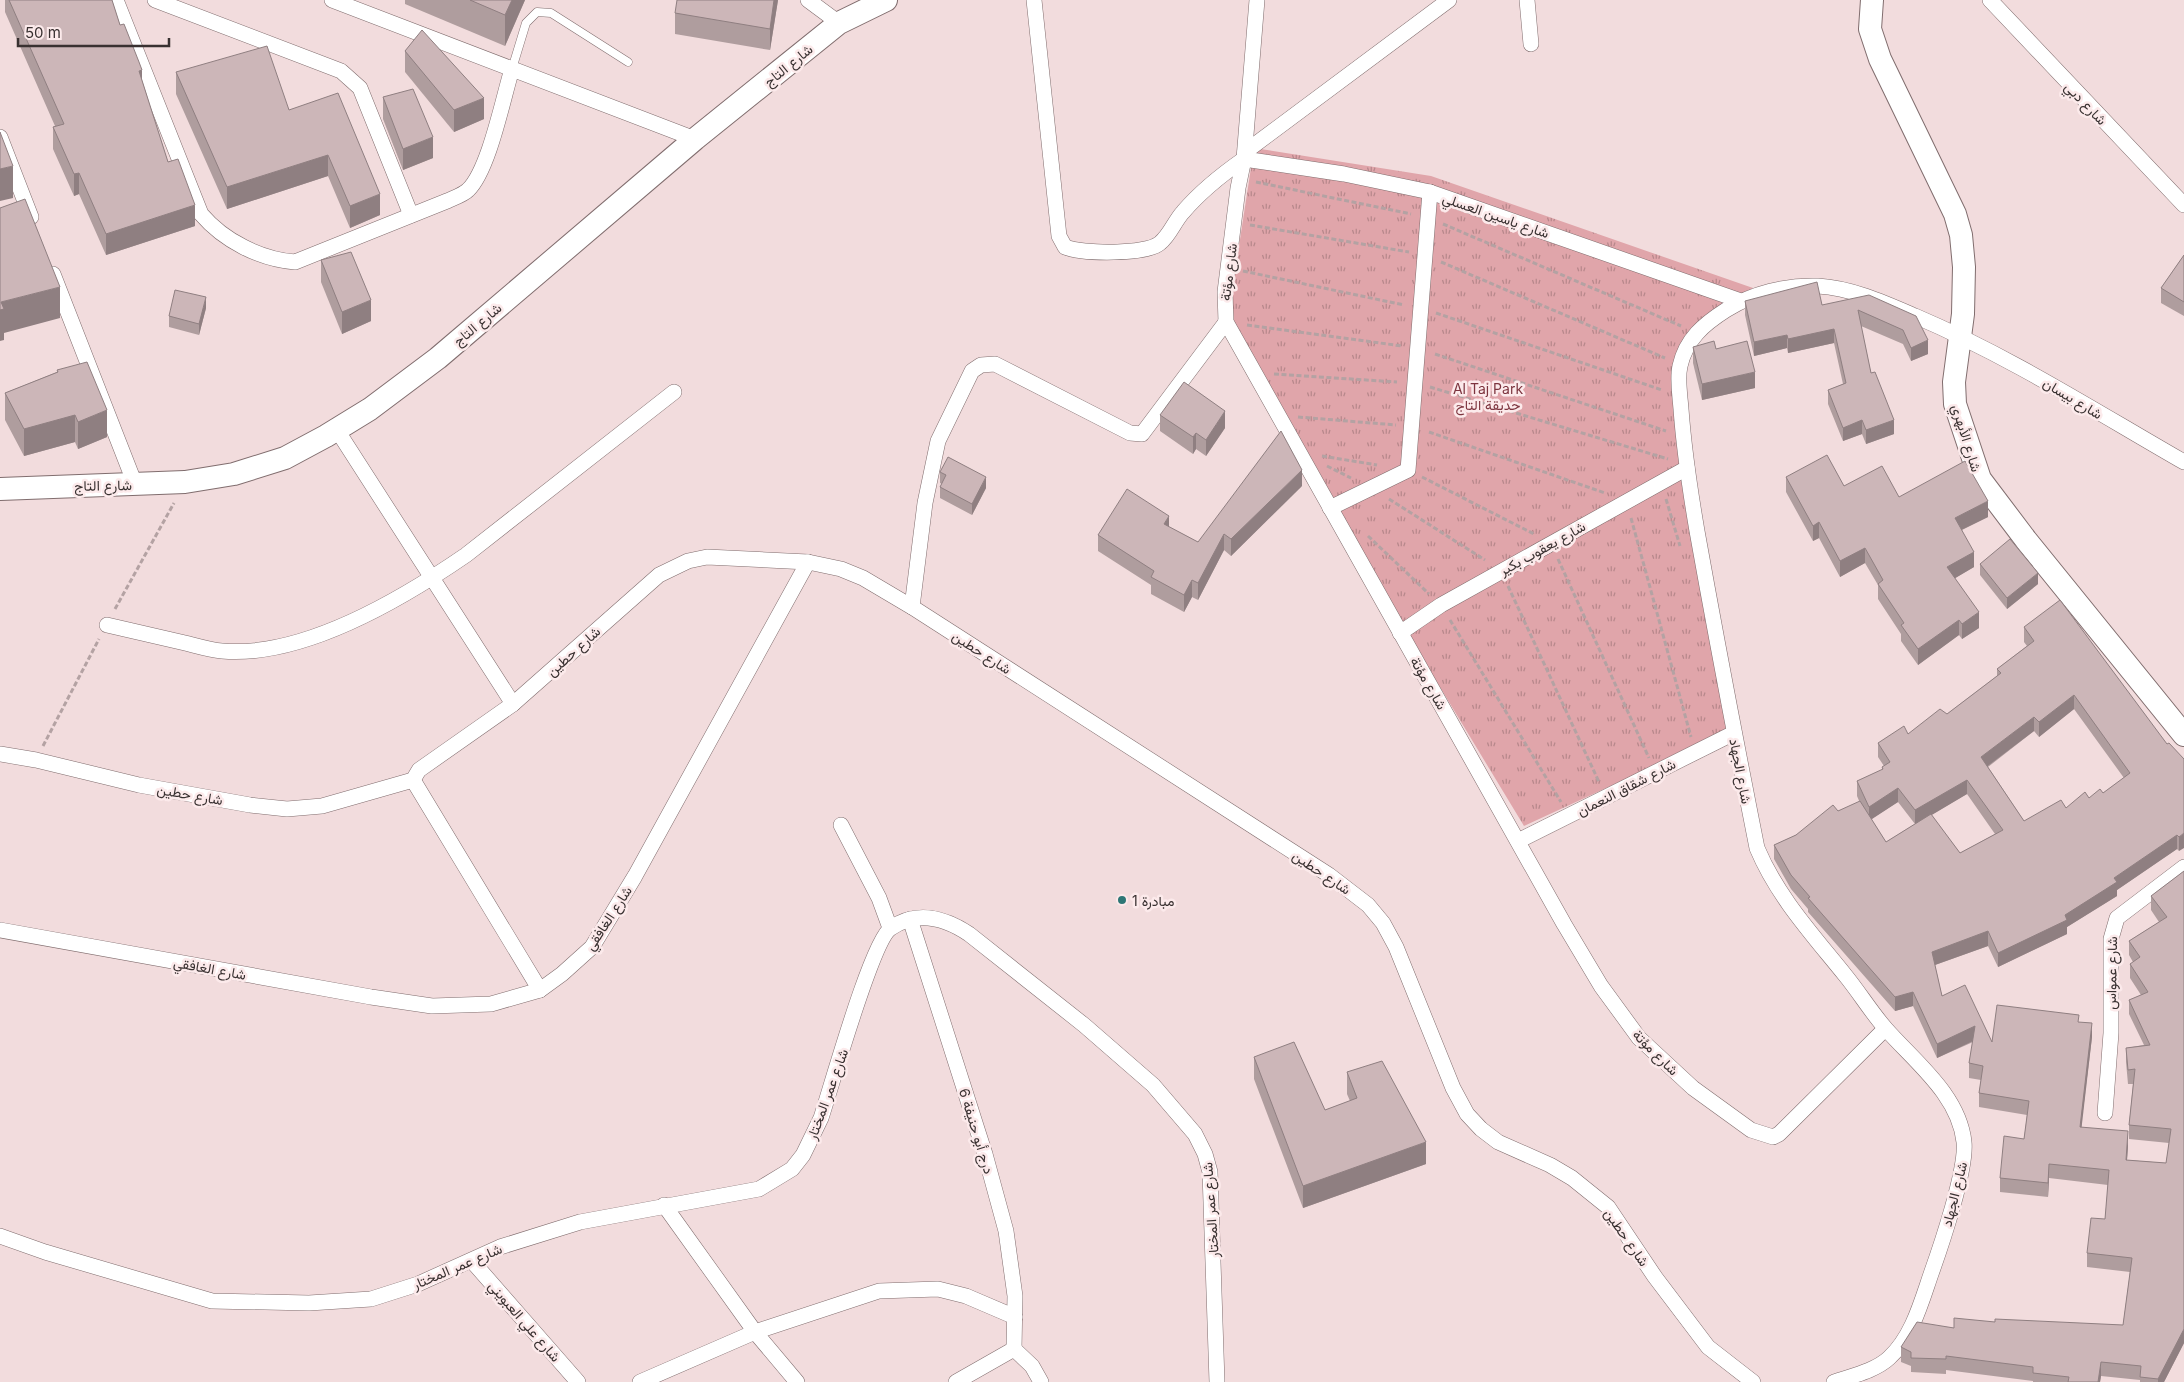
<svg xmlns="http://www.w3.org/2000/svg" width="2184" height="1382" viewBox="0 0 2184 1382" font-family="Inter,Vazirmatn,sans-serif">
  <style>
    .park { fill: url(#park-tufts) }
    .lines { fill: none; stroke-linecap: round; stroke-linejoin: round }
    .lane-casing { stroke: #806d6e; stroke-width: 9 }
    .street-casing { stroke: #806d6e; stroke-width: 16 }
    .secondary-casing { stroke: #806d6e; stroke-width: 24 }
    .path { stroke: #b4a2a3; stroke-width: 3; stroke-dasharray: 5 2.5; stroke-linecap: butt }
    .lane { stroke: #fff; stroke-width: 8 }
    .street { stroke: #fff; stroke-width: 15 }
    .secondary { stroke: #fff; stroke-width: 22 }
    .wall { fill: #af9d9e; fill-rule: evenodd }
    .shaded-wall { fill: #8f7f81 }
    .building { fill: #ccb6b8; stroke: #8f7f81; fill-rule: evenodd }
    .poi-dot { fill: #2d7675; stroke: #fceaeb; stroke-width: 2 }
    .labels { text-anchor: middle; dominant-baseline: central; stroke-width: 5; stroke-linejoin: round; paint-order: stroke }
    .street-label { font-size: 14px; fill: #393131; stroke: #fceaeb }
    .park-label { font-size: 14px; fill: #7d353f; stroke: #fceaeb }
    .poi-label { font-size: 14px; fill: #393131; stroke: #fceaeb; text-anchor: start }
  </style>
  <defs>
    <pattern id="park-tufts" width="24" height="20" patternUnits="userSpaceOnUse" patternTransform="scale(1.25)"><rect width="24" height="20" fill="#e0a5aa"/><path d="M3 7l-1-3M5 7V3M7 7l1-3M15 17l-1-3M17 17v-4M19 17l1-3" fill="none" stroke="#b7878b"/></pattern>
  </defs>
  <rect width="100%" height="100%" fill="#f2dcdd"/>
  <!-- park -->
  <polygon class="park" points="1254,148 1431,176 1753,288 1691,330 1674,363 1736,728 1524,826 1403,626 1228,318"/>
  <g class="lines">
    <defs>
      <polyline id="lane" points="512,69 526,23 537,12 551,13 628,62"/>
      <g id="street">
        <path d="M116 0 201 214C224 241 260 259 295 262L447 201C453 198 463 195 468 190 489 170 503 98 512 69"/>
        <polyline points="155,0 341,71 360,88 411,215"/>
        <polyline points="332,0 695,139"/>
        <polyline points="808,0 839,23"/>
        <path d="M1034 0 1059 236 1065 247C1082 254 1146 255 1160 243 1170 235 1174 222 1183 212 1201 191 1221 175 1244 159L1344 174 1430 192 1741 301"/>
        <polyline points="1257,0 1244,159 1238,188 1225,292 1226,322 1564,924 1601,986 1639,1038 1693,1088 1751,1130 1773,1137 1779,1134 1885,1029"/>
        <polyline points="1527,0 1531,44"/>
        <polyline points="1990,0 2184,205"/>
        <polyline points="0,137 31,217"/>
        <polyline points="1245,152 1449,0"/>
        <polyline points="53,274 135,484"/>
        <polyline points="337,430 513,704"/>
        <polyline points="1330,508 1408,470 1430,192"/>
        <polyline points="912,607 925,503 938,441 972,371 981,365 995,364 1130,433 1142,434 1226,322"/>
        <path d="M107 625C133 631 159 637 185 643 197 646 210 650 222 651 302 658 402 599 466 555L674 392"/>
        <polyline points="1400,633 1441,605 1687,468"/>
        <polyline points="0,754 36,760 139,785 250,805 287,809 322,806 413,780 419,770 513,704 659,575 688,561 707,557 808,562 841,569 863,578 912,607 1329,875 1368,905 1383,923 1396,947 1453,1088 1467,1114 1481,1129 1498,1142 1550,1165 1572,1178 1608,1207 1655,1277 1708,1347 1753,1382"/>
        <polyline points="413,780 540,990"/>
        <polyline points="841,825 879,898 890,928"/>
        <polyline points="1518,841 1734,733"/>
        <polyline points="910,919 985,1154 1006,1231 1015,1296 1014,1349"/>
        <polyline points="0,930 371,997 432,1006 491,1004 540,990 562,974 592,947 635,876 808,562"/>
        <polyline points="2105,1113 2111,1033 2111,939 2117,918 2184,867"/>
        <polyline points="664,1205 755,1332 797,1382"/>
        <path d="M0 1236 45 1252 212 1301 309 1303 371 1299 418 1284 500 1247 580 1222 759 1189 792 1169 803 1155 821 1118C831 1088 872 940 891 928 917 910 945 918 969 934L1084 1025 1153 1085 1195 1134 1205 1154 1210 1172 1217 1382"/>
        <polyline points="472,1261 578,1382"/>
        <polyline points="1014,1349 1032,1366 1041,1382"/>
        <polyline points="640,1382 755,1332 879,1291 938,1289 966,1296 1015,1317"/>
        <polyline points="956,1382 1014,1349"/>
        <path d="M1834 1382C1851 1376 1875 1371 1889 1358 1912 1337 1921 1303 1931 1274 1941 1246 1967 1169 1964 1142 1959 1095 1915 1062 1886 1029 1871 1012 1859 992 1845 975 1812 934 1777 896 1757 848 1736 742 1716 637 1697 531 1690 490 1684 450 1681 409 1680 395 1677 379 1680 366 1686 339 1704 324 1726 310 1753 293 1786 285 1818 286 1852 288 1885 303 1915 316 2009 356 2095 411 2184 462"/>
      </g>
      <g id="secondary">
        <polyline points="1872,0 1870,29 1880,59 1955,214 1961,235 1964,267 1963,314 1954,382 1955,404 1980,479 2026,540 2184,735"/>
        <polyline points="0,489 185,482 234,474 285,458 326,436 370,409 438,358 695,139 839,23 886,0"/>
      </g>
    </defs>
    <!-- lane casing -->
    <use href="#lane" class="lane-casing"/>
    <!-- street casing -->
    <use href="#street" class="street-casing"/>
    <!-- secondary casing -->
    <use href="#secondary" class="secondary-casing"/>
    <!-- path -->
    <g class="path">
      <polyline points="1256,182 1411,214"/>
      <polyline points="1443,224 1681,326"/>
      <polyline points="1250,225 1409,252"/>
      <polyline points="1441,262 1665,358"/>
      <polyline points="1243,271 1404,305"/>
      <polyline points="1436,313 1662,390"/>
      <polyline points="1247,325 1402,346"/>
      <polyline points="1435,354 1666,431"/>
      <polyline points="1274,374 1397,382"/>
      <polyline points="1430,387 1668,459"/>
      <polyline points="1298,417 1396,425"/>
      <polyline points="1429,432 1605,493"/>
      <polyline points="1322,456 1377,465"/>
      <polyline points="1327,466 1351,478"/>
      <polyline points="1422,477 1534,534"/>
      <polyline points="1389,499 1485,560"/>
      <polyline points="1666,499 1680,546"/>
      <polyline points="1631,518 1691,737"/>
      <polyline points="1368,536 1429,594"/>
      <polyline points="1558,559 1649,758"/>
      <polyline points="1508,586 1599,782"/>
      <polyline points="115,609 174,503"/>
      <polyline points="1450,620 1561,802"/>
      <polyline points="43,746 99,639"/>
    </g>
    <!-- lane -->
    <use href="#lane" class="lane"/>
    <!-- street -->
    <use href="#street" class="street"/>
    <!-- secondary -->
    <use href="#secondary" class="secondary"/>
  </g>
  <!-- wall -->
  <g class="wall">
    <polygon points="5,0 112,0 120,25 142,80 168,162 195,226 106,255 79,194 74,196 53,149 53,127 55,126 5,12"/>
    <polygon points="405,0 525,0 505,46 405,4"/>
    <polygon points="778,0 770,50 675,34 675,13"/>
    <polygon points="405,51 484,119 454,132 405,72"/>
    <polygon points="176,72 289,110 380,215 350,228 328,176 227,209 176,94"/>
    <polygon points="383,97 433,158 403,170 383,119"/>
    <polygon points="2184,255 2184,316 2161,303 2161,288"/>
    <polygon points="321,260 371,321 342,334 321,282"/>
    <polygon points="1745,301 1822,305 1916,316 1928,354 1911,361 1903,344 1861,326 1871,373 1894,434 1866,444 1862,434 1843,441 1828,404 1828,390 1843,384 1834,343 1788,353 1787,348 1754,356 1745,315"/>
    <polygon points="206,308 199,335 169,327 169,316"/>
    <polygon points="1693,347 1716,349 1755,388 1702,400 1693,363"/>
    <polygon points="57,370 107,437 78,449 75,442 24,456 5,420 5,393 57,372"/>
    <polygon points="1160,415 1225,428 1206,456 1196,449 1193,454 1160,431"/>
    <polygon points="940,472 986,488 972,515 940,498 940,487 942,484 940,483"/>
    <polygon points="1786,477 1844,486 1899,497 1988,517 1962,530 1974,567 1955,578 1979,628 1962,639 1959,635 1918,665 1901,641 1901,634 1878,599 1878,585 1865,563 1840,577 1819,538 1813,541 1786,492"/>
    <polygon points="1302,486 1231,556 1224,550 1198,600 1192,597 1184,612 1151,594 1151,585 1098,551 1098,535 1169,527 1198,542"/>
    <polygon points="1980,564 2038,584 2007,609 1980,575"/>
    <path d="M2024 627 2184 759 2179 851 2177 849 2117 890V896L2067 927V934L1998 967 1988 946 1935 965 1942 996 1992 1042 2079 1022 2092 1037 2081 1127 2128 1146 2127 1160 2166 1163 2169 1143 2129 1139V1125L2133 1084H2128L2126 1062V1048L2144 1045 2129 1014V1000L2141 995 2130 978V964L2133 962 2129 955V941L2159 922 2151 910V896L2184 871V1343L2164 1382H2140V1380L2101 1376 2100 1382H2033V1381L1946 1370V1374L1911 1372V1366L1901 1362V1347L1954 1328 1995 1322 2123 1325 2130 1272 2087 1267V1253L2105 1219 2108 1185 2049 1178 2048 1197 2000 1192V1178L2024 1139 2027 1115 1979 1107V1093L1981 1080 1969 1078V1063L1973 1042 1937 1058 1913 1006 1895 1011 1808 912V909L1791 889 1774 859V845L1796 835 1838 811 1860 803 1857 796V781L1882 770V767L1884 766 1878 757V743L1908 734 1947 714 1997 676V669L2027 646 2024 642ZM2074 709 2124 778 2103 793 2089 798 2066 808 2024 821 1988 767 2034 731 2039 737ZM1967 794 1995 834 1960 853 1931 815ZM1898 802 1915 824 1886 842 1871 819Z"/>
    <polygon points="1254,1057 1325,1110 1350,1101 1347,1094 1347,1072 1426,1164 1303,1208 1254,1079"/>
  </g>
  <!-- shaded-wall -->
  <g class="shaded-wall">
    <polygon points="512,0 525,0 505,46 505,15"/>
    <polygon points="774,0 778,0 770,50 770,29"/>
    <polygon points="142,70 142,92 139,71"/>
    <polygon points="484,98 484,119 454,132 454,110"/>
    <polygon points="433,137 433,158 403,170 403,149"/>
    <polygon points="328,155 328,176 227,209 227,187"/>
    <polygon points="13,166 13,198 0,201 0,169"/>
    <polygon points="79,173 79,194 74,196 74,174"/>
    <polygon points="380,194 380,215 350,228 350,206"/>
    <polygon points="195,205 195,226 106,255 106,234"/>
    <polygon points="60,287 60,318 4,333 4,340 0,341 0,310 1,302"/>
    <polygon points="206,297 206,308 199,335 199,324"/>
    <polygon points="371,300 371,321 342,334 342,312"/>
    <polygon points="1834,329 1834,343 1788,353 1788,339"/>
    <polygon points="1787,335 1787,348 1754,356 1754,342"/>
    <polygon points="1928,340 1928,354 1911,361 1911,348"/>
    <polygon points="1755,372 1755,388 1702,400 1702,384"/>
    <polygon points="107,410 107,437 78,449 78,422"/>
    <polygon points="1225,411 1225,428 1206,456 1206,440"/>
    <polygon points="75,415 75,442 24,456 24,429"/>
    <polygon points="1862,420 1862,434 1843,441 1843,428"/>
    <polygon points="1894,420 1894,434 1866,444 1866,430"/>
    <polygon points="1196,433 1196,449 1193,454 1193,437"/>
    <polygon points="1302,470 1302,486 1231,556 1231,539"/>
    <polygon points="986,477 986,488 972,515 972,504"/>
    <polygon points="1988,501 1988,517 1955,533 1955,518"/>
    <polygon points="1169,516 1169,532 1164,524"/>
    <polygon points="1819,522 1819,538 1813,541 1813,526"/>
    <polygon points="1224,534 1224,550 1198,600 1198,583"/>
    <polygon points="1865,548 1865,563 1840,577 1840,561"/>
    <polygon points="1974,552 1974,567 1947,583 1947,567"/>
    <polygon points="2038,573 2038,584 2007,609 2007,598"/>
    <polygon points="1192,580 1192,597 1184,612 1184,595"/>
    <polygon points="1979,612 1979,628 1962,639 1962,624"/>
    <polygon points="1959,620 1959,635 1918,665 1918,649"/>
    <polygon points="2074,695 2074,709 2039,737 2039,722"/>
    <polygon points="2034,717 2034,731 1981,771 1981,757"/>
    <polygon points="1967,780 1967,794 1915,825 1915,810"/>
    <polygon points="1898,788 1898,802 1869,821 1869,807"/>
    <polygon points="2184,833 2184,848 2179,851 2179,837"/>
    <polygon points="2177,835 2177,849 2117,890 2117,896 2067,927 2067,934 1998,967 1998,953 2065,915 2114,878"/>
    <polygon points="1988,931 1988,946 1932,966 1932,952"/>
    <polygon points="1913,992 1913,1006 1895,1011 1895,997"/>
    <polygon points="2092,1023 2092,1037 2080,1141 2080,1127"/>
    <polygon points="1975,1026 1975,1040 1937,1058 1937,1044"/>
    <polygon points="2128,1131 2128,1146 2126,1174 2126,1160"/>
    <polygon points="1426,1142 1426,1164 1303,1208 1303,1186"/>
    <polygon points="2049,1164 2049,1178 2048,1197 2048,1183"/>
    <polygon points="2184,1329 2184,1343 2164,1382 2158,1382 2158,1379"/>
    <polygon points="2101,1362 2101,1376 2100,1382 2098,1382"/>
  </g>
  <!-- building -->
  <g class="building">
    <polygon points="9,0 112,0 120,25 124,24 139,62 142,70 139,71 168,162 178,159 195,205 106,234 79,173 74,174 53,127 64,124"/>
    <polygon points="470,0 512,0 505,15"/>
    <polygon points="677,0 774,0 770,29 675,13"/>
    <polygon points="422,30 484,98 454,110 405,51"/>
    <polygon points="267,46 289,110 338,93 380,194 350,206 328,155 227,187 176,72"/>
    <polygon points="413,89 433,137 403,149 383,97"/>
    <polygon points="0,132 13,166 0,169"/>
    <polygon points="25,199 60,287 1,302 4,309 0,310 0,208"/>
    <polygon points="351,252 371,300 342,312 321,260"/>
    <polygon points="2184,255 2184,302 2161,288"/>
    <polygon points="1817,282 1822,305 1869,295 1916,316 1928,340 1911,348 1903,330 1858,310 1871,373 1875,372 1894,420 1866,430 1862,420 1843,428 1828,390 1846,383 1834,329 1788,339 1787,335 1754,342 1745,301"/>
    <polygon points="175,290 206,297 199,324 169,316"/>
    <polygon points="1714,341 1716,349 1747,341 1755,372 1702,384 1693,347"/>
    <polygon points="87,362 107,410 78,422 75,415 24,429 5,393 58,372 57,370"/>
    <polygon points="1184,382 1225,411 1206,440 1196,433 1193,437 1160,415"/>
    <polygon points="1281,431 1302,470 1231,539 1224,534 1198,583 1192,580 1184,595 1151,577 1154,571 1098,535 1127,489 1169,516 1164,524 1198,542"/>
    <polygon points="1827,455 1844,486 1882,466 1899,497 1965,461 1988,501 1955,518 1974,552 1947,567 1979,612 1962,624 1959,620 1918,649 1901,625 1904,623 1878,584 1883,580 1865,548 1840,561 1819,522 1813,526 1786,477"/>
    <polygon points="948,457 986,477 972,504 940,487 946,475 940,472"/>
    <polygon points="2010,539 2038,573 2007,598 1980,564"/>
    <path d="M2060 600 2167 744 2169 743 2184 759V833L2179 837 2177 835 2114 878 2117 882 2065 915 2067 920 1998 953 1988 931 1932 952 1942 996 1965 985 1992 1042 1997 1005 2079 1015 2078 1022 2092 1023 2080 1127 2128 1131 2126 1160 2166 1163 2171 1129 2129 1125 2135 1069 2128 1070 2126 1048 2150 1045 2129 1000 2148 992 2130 964 2140 957 2129 941 2167 917 2151 896 2184 871V1329L2158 1379 2140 1377 2141 1366 2101 1362 2098 1382H2068L2069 1377 2033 1373V1367L1946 1356V1359L1911 1358V1352L1901 1347 1917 1322 1954 1328V1318L1995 1322V1319L2123 1325 2132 1258 2087 1253 2091 1218 2105 1219 2109 1170 2049 1164 2048 1183 2000 1178 2004 1136 2024 1139 2029 1101 1979 1093 1983 1066 1969 1063 1975 1026 1937 1044 1913 992 1895 997 1808 898 1810 897 1791 875 1774 845 1796 835 1833 805 1838 811 1860 801 1886 842 1931 814 1960 853 2003 830 1967 780 1915 810 1898 788 1869 807 1857 781 1883 769 1882 767 1890 762 1878 743 1904 726 1908 734 1940 709 1947 714 2001 673 1997 669 2034 641 2024 627ZM2074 695 2130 773 2103 793 2100 789 2089 798 2085 792 2066 808 2061 800 2024 821 1981 757 2034 717 2039 722Z"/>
    <polygon points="1294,1042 1325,1110 1357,1098 1347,1072 1382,1061 1426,1142 1303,1186 1254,1057"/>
  </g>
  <!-- markers -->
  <circle class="poi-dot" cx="1122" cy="900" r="5"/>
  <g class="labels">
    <!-- street labels -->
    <g class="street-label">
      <text transform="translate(788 65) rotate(-39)">شارع التاج</text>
      <text transform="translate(2086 103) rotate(46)">شارع دبي</text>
      <text transform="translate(1496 215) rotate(19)">شارع ياسين العسلي</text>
      <text transform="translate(1228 272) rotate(-83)">شارع مؤتة</text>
      <text transform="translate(477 324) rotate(-40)">شارع التاج</text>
      <text transform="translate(2073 398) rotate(31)">شارع بيسان</text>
      <text transform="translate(1967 438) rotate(73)">شارع الأبهري</text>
      <text transform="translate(103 485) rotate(-1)">شارع التاج</text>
      <text transform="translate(1542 548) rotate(-29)">شارع يعقوب بكير</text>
      <text transform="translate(573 651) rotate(-42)">شارع حطين</text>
      <text transform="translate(982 652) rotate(33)">شارع حطين</text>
      <text transform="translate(1429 683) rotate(60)">شارع مؤتة</text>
      <text transform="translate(1741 771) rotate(79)">شارع الجهاد</text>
      <text transform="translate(1626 787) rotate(-27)">شارع شقاق النعمان</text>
      <text transform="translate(190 794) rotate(10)">شارع حطين</text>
      <text transform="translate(1322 872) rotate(34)">شارع حطين</text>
      <text transform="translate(608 918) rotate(-57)">شارع الغافقي</text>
      <text transform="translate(210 968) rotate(10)">شارع الغافقي</text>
      <text transform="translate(2111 973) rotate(-89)">شارع عمواس</text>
      <text transform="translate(1656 1052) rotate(45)">شارع مؤتة</text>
      <text transform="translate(827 1094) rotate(-70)">شارع عمر المختار</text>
      <text transform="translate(977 1131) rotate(73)">درج أبو حنيفة 6</text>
      <text transform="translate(1954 1194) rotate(-76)">شارع الجهاد</text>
      <text transform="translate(1210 1210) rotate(-94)">شارع عمر المختار</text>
      <text transform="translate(1627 1237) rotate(55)">شارع حطين</text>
      <text transform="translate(457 1266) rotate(-23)">شارع عمر المختار</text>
      <text transform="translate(525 1321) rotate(49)">شارع علي العبويني</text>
    </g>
    <!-- park labels -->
    <g class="park-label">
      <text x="1488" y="388">Al Taj Park<tspan x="1488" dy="16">حديقة التاج</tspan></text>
    </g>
    <!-- poi labels -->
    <g class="poi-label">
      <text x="1132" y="900">مبادرة 1</text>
    </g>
  </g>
  <!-- scale -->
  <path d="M18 38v8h151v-8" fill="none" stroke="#393131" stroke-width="2.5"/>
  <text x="25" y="38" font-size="15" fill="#393131" stroke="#fceaeb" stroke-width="4" paint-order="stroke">50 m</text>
</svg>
